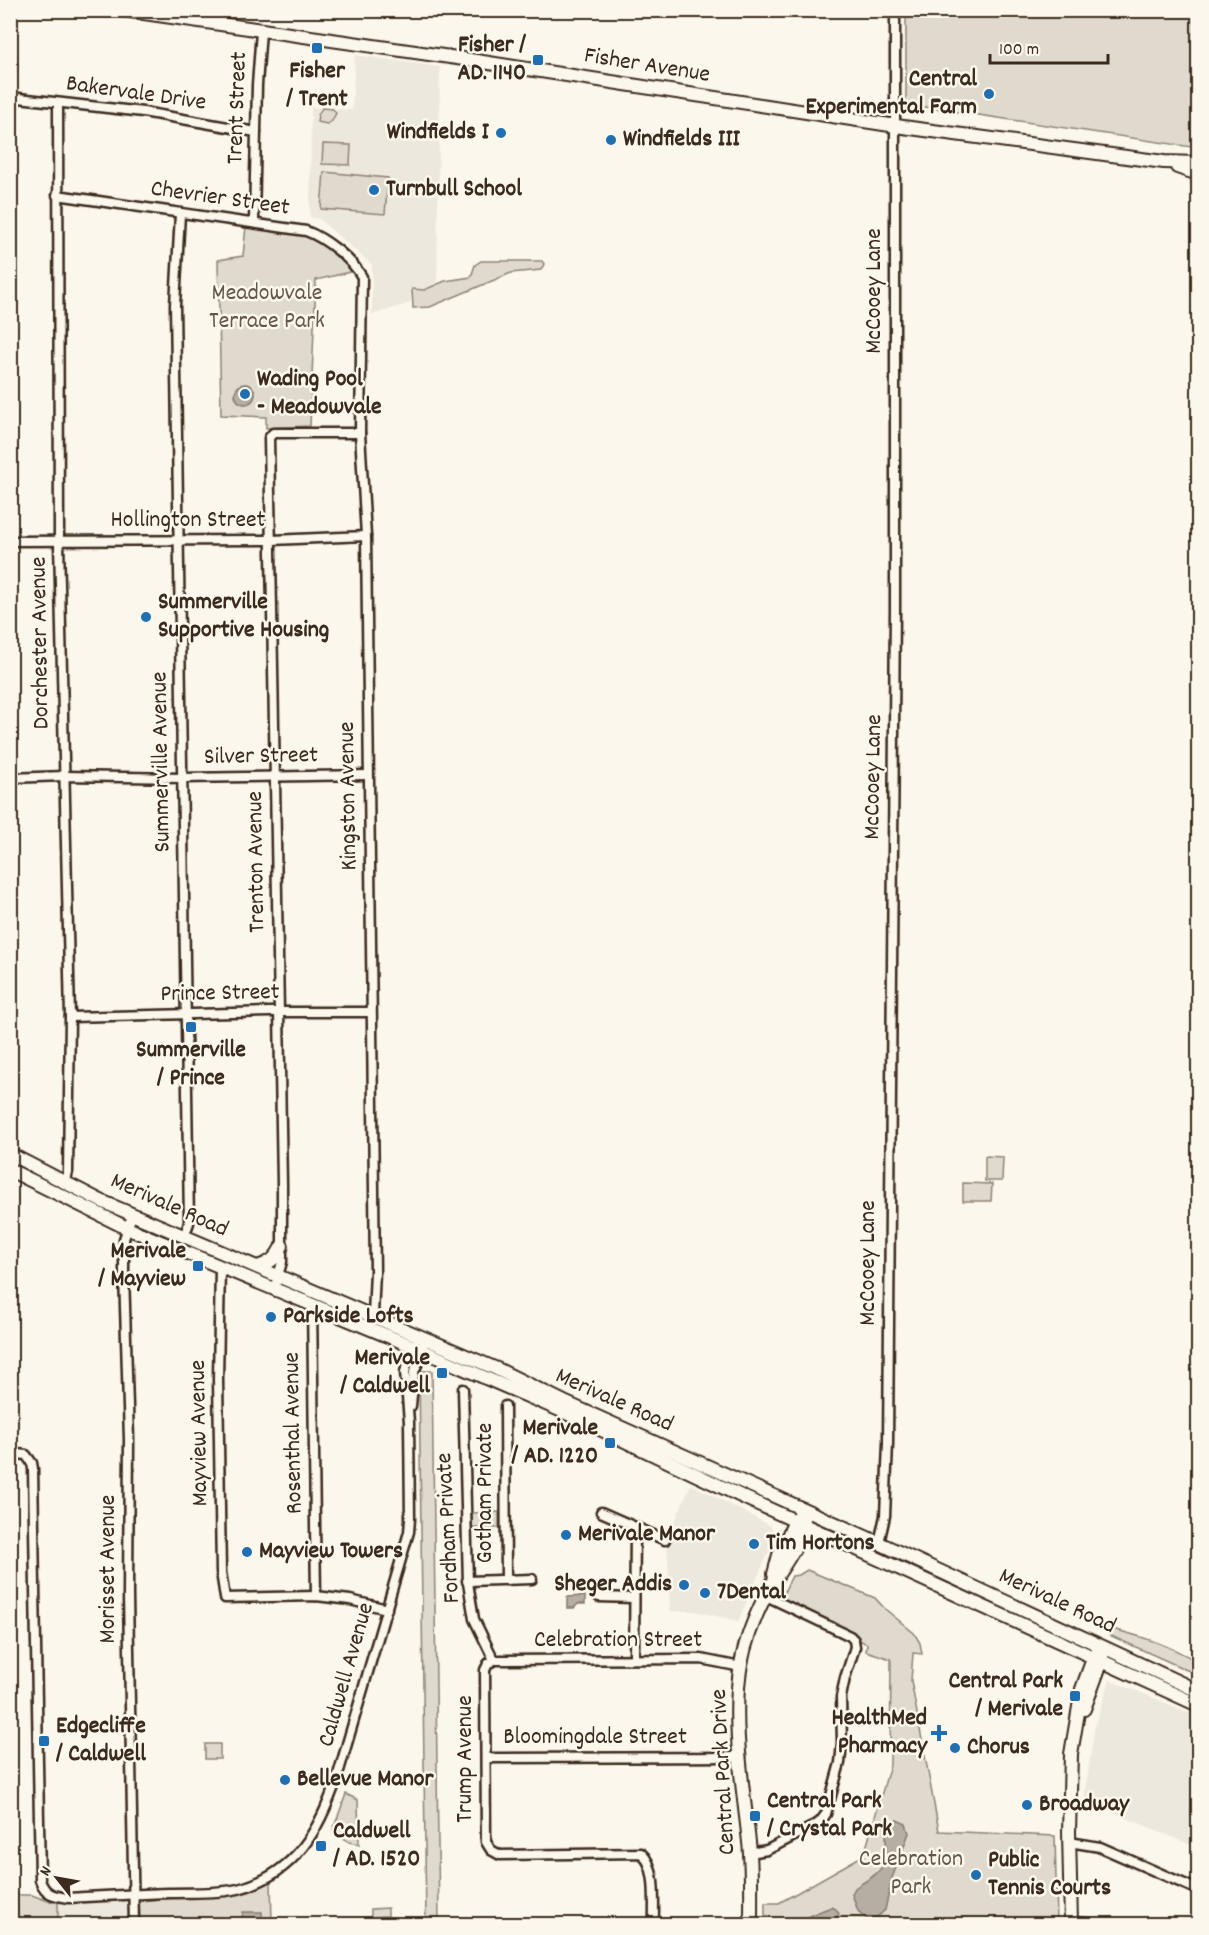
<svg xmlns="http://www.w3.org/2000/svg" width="1209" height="1935" viewBox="0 0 1209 1935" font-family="Dekko,sans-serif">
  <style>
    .built { fill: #ede8dd }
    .green { fill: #dfd9ce; stroke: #8d8276; stroke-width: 1.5 }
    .water { fill: #b6aea2; stroke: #85796d; stroke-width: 1.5 }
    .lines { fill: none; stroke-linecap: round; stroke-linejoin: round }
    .street-casing { stroke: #3b2a1e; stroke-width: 13 }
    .secondary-casing { stroke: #3b2a1e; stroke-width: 16 }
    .street { stroke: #fbf7ec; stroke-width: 8 }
    .secondary { stroke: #fbf7ec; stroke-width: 12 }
    .poi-dot { fill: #1f6fb2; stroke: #fbf7ec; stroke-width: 2 }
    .labels { text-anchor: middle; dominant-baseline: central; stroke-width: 5; stroke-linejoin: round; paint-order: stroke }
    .poi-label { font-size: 24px; font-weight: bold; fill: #3b2a1e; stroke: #fbf7ec; text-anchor: start }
    .street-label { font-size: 24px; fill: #3b2a1e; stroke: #fbf7ec }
    .park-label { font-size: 24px; fill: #64564a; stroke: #fbf7ec }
  </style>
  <rect width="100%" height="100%" fill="#fbf7ec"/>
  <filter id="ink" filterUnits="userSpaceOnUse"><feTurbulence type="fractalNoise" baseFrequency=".0167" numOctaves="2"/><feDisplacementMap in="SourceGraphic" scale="12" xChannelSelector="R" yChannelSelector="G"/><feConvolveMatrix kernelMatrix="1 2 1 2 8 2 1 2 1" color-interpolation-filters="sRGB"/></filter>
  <g filter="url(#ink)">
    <!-- built -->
    <g class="built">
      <polygon points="355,55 440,67 437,283 411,296 410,303 372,315 372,265 319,219 310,217 311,107 352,110"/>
      <polygon points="691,1484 771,1526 775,1538 738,1621 694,1611 670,1611 667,1539"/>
      <polygon points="1110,1680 1198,1716 1198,1848 1084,1800 1095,1725"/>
      <polygon points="58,1901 139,1901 140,1924 58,1924"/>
    </g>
    <!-- green -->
    <g class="green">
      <polygon points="906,11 1198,11 1198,148 906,104"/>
      <polygon points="322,108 333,109 336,113 332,121 327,124 317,122 318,115"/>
      <polygon points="323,144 351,145 350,165 322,164"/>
      <polygon points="324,172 388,178 385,214 321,209"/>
      <path d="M246 226C271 228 303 231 324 246 335 253 344 263 354 271L316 280 310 426 266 428V417L221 415 218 260 243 256Z"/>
      <polygon points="481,261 542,261 544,264 541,270 511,273 430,307 413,308 412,289 424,290 445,281 471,277 475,265"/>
      <polygon points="985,1156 1003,1157 1002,1181 985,1181"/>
      <polygon points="963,1183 992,1184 991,1201 963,1201"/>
      <polygon points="419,1371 432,1371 439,1924 426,1924"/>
      <polygon points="499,1512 499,1528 472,1528 472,1513"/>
      <polygon points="807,1570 875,1598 885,1609 914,1633 920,1643 922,1654 913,1653 911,1681 939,1831 1055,1836 1057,1924 765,1924 765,1903 779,1903 864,1855 890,1765 891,1659 866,1651 867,1644 861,1641 855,1633 788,1602 782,1596 792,1576 799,1575"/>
      <path d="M1109 1628C1143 1637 1167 1644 1198 1662V1675L1109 1635 1106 1631Z"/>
      <rect x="205" y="1744" width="15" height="15"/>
      <polygon points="346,1794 358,1800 359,1844 349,1842 333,1830"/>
      <polygon points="271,1880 272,1924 140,1924 139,1901 238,1893"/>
      <polygon points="11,1895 32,1895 48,1901 58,1901 58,1924 11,1924"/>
      <polygon points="388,1908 388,1916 371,1917 371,1909"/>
    </g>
    <!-- water -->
    <g class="water">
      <circle cx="245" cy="394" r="10"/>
      <polygon points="585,1596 585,1604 578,1604 574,1608 567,1608 567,1597"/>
      <path d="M897 1820 906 1824 909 1833 892 1878 885 1910 875 1919 868 1920 858 1911 852 1894 855 1888C866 1880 878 1876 884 1863 891 1848 878 1827 897 1820Z"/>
      <path d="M831 1907 836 1909 839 1914C831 1929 810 1925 795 1924L811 1915Z"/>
      <polygon points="243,1912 262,1912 262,1924 241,1924"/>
    </g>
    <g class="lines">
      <defs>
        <g id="street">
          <polyline points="10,97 143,112 256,132"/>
          <polyline points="58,103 59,542 70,1017 68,1172 65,1182"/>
          <path d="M57 195 306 231C325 238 352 259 362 277L360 433 366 536 375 1272 373 1315"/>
          <polyline points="180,214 175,305 189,1223 184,1237"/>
          <polyline points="254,222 257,85 261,31"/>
          <polyline points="10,541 272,540 366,536"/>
          <polyline points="10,778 64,776 182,778 368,775"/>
          <polyline points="70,1017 271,1012 371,1012"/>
          <polyline points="132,1215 124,1239 124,1273 129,1440 128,1595 134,1924"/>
          <polyline points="220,1267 218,1379 221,1572 225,1598 316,1596 350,1600 387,1609"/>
          <polyline points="274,1290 282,1262 282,1184 269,438 273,433 360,433"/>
          <polyline points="312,1305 316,1596"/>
          <polyline points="463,1389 468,1583 474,1619 494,1660"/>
          <polyline points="411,1406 414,1372 423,1351 423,1345"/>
          <polyline points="505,1406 506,1580"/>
          <path d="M10 1453 26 1455 32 1463 33 1469 40 1880C45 1895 54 1896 69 1898 102 1896 136 1894 170 1893 192 1892 217 1894 238 1889 296 1874 320 1829 337 1778L409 1532 410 1519 409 1422 405 1372 412 1346 415 1344"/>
          <polyline points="601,1512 665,1540"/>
          <polyline points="879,1543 885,1516 888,1443 895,609 895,10"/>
          <polyline points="467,1581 532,1579"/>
          <polyline points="599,1597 634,1598"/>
          <polyline points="634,1659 635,1527"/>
          <path d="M494 1660 488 1664 485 1670 486 1842 491 1850 500 1855 641 1853C658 1867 653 1904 654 1924"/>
          <polyline points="494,1660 701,1659 741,1667"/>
          <polyline points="486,1758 741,1757"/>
          <polyline points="1069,1842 1100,1847 1198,1890"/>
          <polyline points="750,1853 767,1850 814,1826 820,1822 826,1814 840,1763 842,1743 841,1697 845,1678 855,1647 854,1640 850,1636 766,1596"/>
          <polyline points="1071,1922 1095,1924"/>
        </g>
        <g id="secondary">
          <polyline points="123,10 457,58 903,127 1164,162 1198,163"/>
          <polyline points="1177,167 1198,174"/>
          <polyline points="10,1154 101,1201 497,1369 564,1402 879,1543 1198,1691"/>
          <polyline points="10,1170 127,1228 412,1346 562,1411 743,1497 1198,1705"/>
          <path d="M257 1267C270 1263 276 1259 282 1246"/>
          <polyline points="774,1574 779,1555 795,1521 799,1516"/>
          <polyline points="1084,1709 1102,1660 1102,1652"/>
          <path d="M751 1924C751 1897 752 1869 749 1842 743 1787 731 1718 741 1664 746 1637 757 1611 770 1587 782 1566 803 1543 804 1518"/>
          <polyline points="1071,1924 1069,1832 1071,1754 1082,1689 1094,1656 1098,1651"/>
        </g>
      </defs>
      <!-- street casing -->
      <use href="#street" class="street-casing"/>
      <!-- secondary casing -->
      <use href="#secondary" class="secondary-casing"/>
      <!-- street -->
      <use href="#street" class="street"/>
      <!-- secondary -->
      <use href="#secondary" class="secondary"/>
    </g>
  </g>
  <!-- markers -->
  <g class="poi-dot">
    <rect x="311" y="42" width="12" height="12" rx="3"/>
    <rect x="532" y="54" width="12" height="12" rx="3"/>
    <circle cx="989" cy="94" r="6"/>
    <circle cx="501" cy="133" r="6"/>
    <circle cx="611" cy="140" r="6"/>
    <circle cx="374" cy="190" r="6"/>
    <circle cx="245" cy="394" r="6"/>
    <circle cx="146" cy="617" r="6"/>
    <rect x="185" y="1021" width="12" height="12" rx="3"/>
    <rect x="192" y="1260" width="12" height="12" rx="3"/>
    <circle cx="271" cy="1317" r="6"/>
    <rect x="436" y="1367" width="12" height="12" rx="3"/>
    <rect x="604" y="1437" width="12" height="12" rx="3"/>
    <circle cx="566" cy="1535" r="6"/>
    <circle cx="754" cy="1544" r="6"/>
    <circle cx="247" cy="1552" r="6"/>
    <circle cx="684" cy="1585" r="6"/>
    <circle cx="705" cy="1593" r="6"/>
    <rect x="1069" y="1690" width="12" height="12" rx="3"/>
    <path d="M936 1724h6v6h6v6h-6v6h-6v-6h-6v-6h6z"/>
    <rect x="38" y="1735" width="12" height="12" rx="3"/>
    <circle cx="955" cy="1748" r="6"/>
    <circle cx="285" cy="1780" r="6"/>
    <circle cx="1027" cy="1805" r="6"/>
    <rect x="749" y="1810" width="12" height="12" rx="3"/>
    <rect x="315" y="1840" width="12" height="12" rx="3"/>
    <circle cx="976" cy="1875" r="6"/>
  </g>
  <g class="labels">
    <!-- poi labels -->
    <g class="poi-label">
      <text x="526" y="46" text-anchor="end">Fisher /<tspan x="526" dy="28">AD. 1140</tspan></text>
      <text x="317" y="72" text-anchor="middle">Fisher<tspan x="317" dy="28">/ Trent</tspan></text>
      <text x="977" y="80" text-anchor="end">Central<tspan x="977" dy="28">Experimental Farm</tspan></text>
      <text x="489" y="133" text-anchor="end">Windfields I</text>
      <text x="623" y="140">Windfields III</text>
      <text x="386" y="190">Turnbull School</text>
      <text x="257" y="380">Wading Pool<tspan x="257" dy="28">- Meadowvale</tspan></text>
      <text x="158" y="603">Summerville<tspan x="158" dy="28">Supportive Housing</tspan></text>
      <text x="191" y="1051" text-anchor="middle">Summerville<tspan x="191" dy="28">/ Prince</tspan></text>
      <text x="186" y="1252" text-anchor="end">Merivale<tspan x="186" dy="28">/ Mayview</tspan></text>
      <text x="283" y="1317">Parkside Lofts</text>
      <text x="430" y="1359" text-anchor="end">Merivale<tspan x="430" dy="28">/ Caldwell</tspan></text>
      <text x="598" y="1429" text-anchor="end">Merivale<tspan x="598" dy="28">/ AD. 1220</tspan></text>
      <text x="578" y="1535">Merivale Manor</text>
      <text x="766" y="1544">Tim Hortons</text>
      <text x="259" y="1552">Mayview Towers</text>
      <text x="672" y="1585" text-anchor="end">Sheger Addis</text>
      <text x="717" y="1593">7Dental</text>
      <text x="1063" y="1682" text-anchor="end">Central Park<tspan x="1063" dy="28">/ Merivale</tspan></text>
      <text x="927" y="1719" text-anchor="end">HealthMed<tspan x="927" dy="28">Pharmacy</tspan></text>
      <text x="56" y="1727">Edgecliffe<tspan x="56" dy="28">/ Caldwell</tspan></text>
      <text x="967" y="1748">Chorus</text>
      <text x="297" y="1780">Bellevue Manor</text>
      <text x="767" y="1802">Central Park<tspan x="767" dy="28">/ Crystal Park</tspan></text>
      <text x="1039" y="1805">Broadway</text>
      <text x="333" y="1832">Caldwell<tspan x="333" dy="28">/ AD. 1520</tspan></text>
      <text x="988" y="1861">Public<tspan x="988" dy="28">Tennis Courts</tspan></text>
    </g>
    <!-- street labels -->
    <g class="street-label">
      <text transform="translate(647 66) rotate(9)">Fisher Avenue</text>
      <text transform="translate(136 94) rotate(8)">Bakervale Drive</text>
      <text transform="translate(238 108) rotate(-88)">Trent Street</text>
      <text transform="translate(220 199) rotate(8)">Chevrier Street</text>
      <text transform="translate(875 291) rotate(-90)">McCooey Lane</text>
      <text x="188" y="521">Hollington Street</text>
      <text transform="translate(41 643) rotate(-91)">Dorchester Avenue</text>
      <text transform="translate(261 757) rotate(-1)">Silver Street</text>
      <text transform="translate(162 762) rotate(-91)">Summerville Avenue</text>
      <text transform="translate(874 777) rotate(-89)">McCooey Lane</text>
      <text transform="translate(349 796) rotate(-91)">Kingston Avenue</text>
      <text transform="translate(257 862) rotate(-91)">Trenton Avenue</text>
      <text transform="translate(220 994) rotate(-1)">Prince Street</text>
      <text transform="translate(169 1206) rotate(24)">Merivale Road</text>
      <text transform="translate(869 1263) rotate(-90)">McCooey Lane</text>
      <text transform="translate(614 1401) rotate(24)">Merivale Road</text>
      <text transform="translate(200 1433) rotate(-91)">Mayview Avenue</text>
      <text transform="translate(294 1433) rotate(-91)">Rosenthal Avenue</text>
      <text transform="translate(486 1493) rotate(-90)">Gotham Private</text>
      <text transform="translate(449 1528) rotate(-93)">Fordham Private</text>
      <text transform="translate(109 1569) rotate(-90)">Morisset Avenue</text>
      <text transform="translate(1057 1602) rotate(25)">Merivale Road</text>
      <text x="618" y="1641">Celebration Street</text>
      <text transform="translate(347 1675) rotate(-74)">Caldwell Avenue</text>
      <text x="595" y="1738">Bloomingdale Street</text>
      <text transform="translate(466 1759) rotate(-90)">Trump Avenue</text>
      <text transform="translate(724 1772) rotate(-93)">Central Park Drive</text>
    </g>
    <!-- park labels -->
    <g class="park-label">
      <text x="267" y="294">Meadowvale<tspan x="267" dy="28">Terrace Park</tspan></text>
      <text x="911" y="1860">Celebration<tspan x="911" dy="28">Park</tspan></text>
    </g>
  </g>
  <!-- margin -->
  <rect width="1209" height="1935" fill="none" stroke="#fbf7ec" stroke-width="36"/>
  <rect x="18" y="18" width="1173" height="1899" fill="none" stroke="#3b2a1e" stroke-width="2" filter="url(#ink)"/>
  <!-- north arrow -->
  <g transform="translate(57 1878) rotate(301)" stroke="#fbf7ec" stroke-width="4.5" paint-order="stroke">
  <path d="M0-4.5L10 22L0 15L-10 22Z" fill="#3b2a1e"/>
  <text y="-9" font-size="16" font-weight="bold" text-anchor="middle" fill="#3b2a1e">N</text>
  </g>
  <!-- scale -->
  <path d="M990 54v9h118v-9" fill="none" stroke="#3b2a1e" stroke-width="3"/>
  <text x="999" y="54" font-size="18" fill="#3b2a1e" stroke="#fbf7ec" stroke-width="4.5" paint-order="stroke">100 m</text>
</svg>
